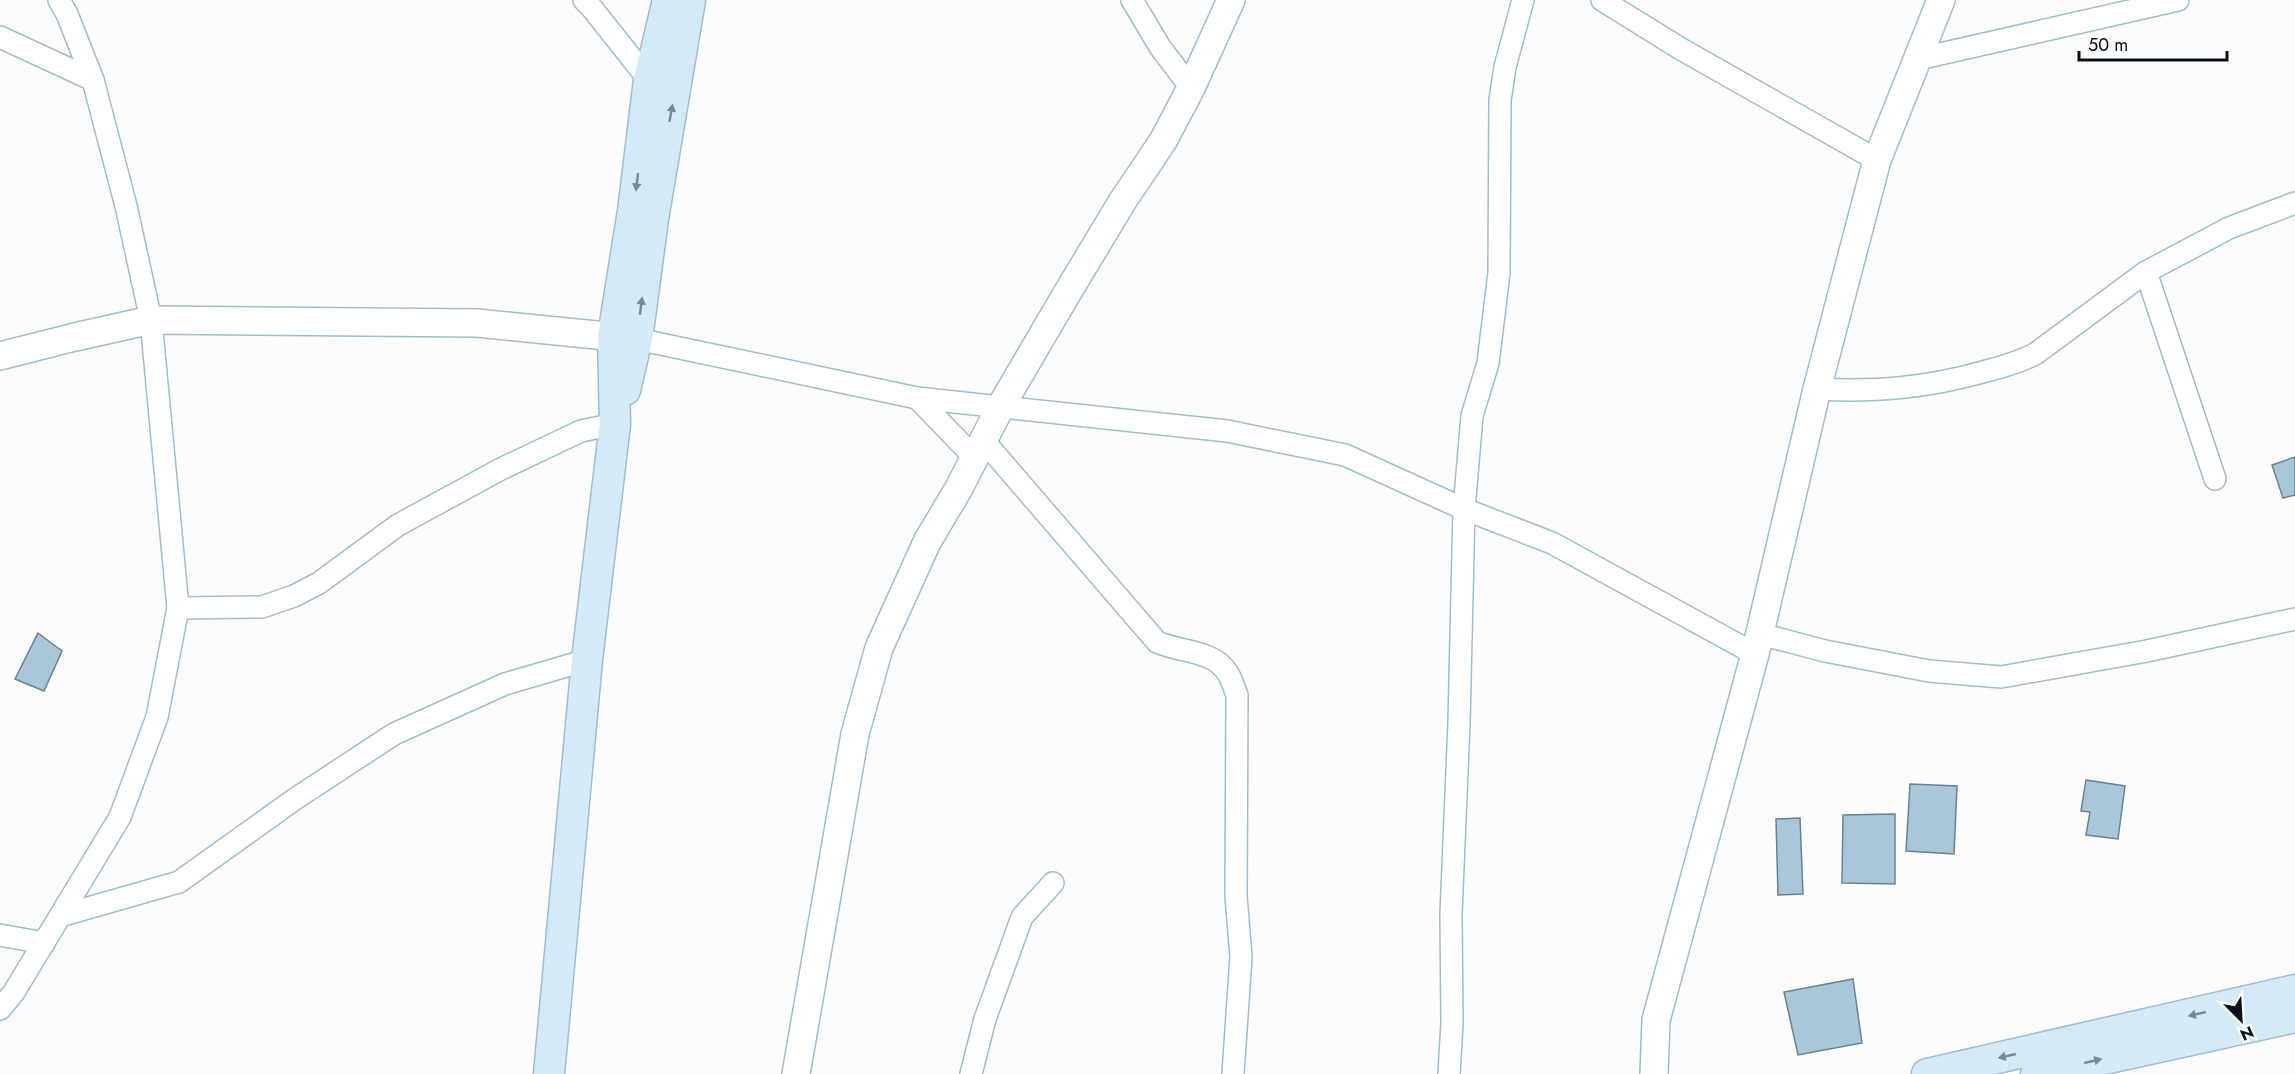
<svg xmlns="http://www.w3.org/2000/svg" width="2295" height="1074" viewBox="0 0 2295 1074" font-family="Jost,sans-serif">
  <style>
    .building { fill: #a9c7d8; stroke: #668293; stroke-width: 1.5 }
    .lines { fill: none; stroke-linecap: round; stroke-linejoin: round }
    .minor-casing { stroke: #9fbdce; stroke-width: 24 }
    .tertiary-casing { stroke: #9fbdce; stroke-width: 30 }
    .secondary-casing { stroke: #9fbdce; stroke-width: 33 }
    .minor { stroke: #fff; stroke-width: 21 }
    .tertiary { stroke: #fff; stroke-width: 27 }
    .secondary { stroke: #d4eaf7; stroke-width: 30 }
    .oneway { fill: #778892 }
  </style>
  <rect width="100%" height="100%" fill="#fcfcfc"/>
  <!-- building -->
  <g class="building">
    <polygon points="2295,457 2295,495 2283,498 2272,465"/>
    <polygon points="38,633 62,651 44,691 15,679"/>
    <polygon points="2086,780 2125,786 2118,839 2086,835 2090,812 2081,811"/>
    <polygon points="1910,784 1957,786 1954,854 1906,851"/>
    <polygon points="1895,814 1895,884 1842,883 1843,815"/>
    <polygon points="1800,818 1803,894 1778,895 1776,819"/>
    <polygon points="1853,979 1862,1043 1798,1055 1784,992"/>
  </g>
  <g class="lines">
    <defs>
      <g id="minor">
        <polyline points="584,0 591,7 649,80"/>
        <polyline points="1132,0 1160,47 1191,88"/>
        <polyline points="1602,0 1681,49 1877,160"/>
        <polyline points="0,37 93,80"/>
        <polyline points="1918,59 2178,0"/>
        <polyline points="2146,272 2215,479"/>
        <polyline points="637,339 917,398 1227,431 1345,455 1464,509 1552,543 1755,654"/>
        <path d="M1817 389C1876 392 1925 388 1983 372 2001 367 2018 363 2035 354L2146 272 2229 228 2295 203"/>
        <polyline points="917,398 974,457"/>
        <path d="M983 440 1157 642C1179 652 1213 650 1227 672 1232 679 1234 688 1237 695L1236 896 1241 957 1233 1074"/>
        <polyline points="178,608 262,607 294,596 319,583 398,525 501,469 581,431 615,424"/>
        <polyline points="1760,634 1825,651 1929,671 2001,677 2147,651 2295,619"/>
        <polyline points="60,916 179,882 295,799 394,734 505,684 587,660"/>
        <polyline points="0,935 44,943"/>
        <polyline points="0,1009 14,992 120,817 157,717 178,608 151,320 126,206 93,80 67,14 59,0"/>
        <polyline points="971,1074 985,1019 1022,917 1053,883"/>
        <polyline points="1449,1074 1452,1023 1451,914 1459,723 1464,509 1472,416 1488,363 1499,273 1500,100 1505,67 1523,0"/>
      </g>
      <g id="tertiary">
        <polyline points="0,356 75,337 151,320 477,323 636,339"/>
        <polyline points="796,1074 855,734 879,648 927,542 959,488 1001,406 1069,290 1122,202 1163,141 1191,88 1231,0"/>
        <polyline points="1654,1074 1656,1020 1755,654 1817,389 1877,160 1941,0"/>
      </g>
      <g id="secondary">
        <polyline points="625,390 637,339 653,219 690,0"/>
        <polyline points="549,1074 587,660 615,424 613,336 633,211 649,80 668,0"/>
        <polyline points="1927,1074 2295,990"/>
        <polyline points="2036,1074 2295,1017"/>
      </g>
    </defs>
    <!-- minor casing -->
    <use href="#minor" class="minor-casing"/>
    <!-- tertiary casing -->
    <use href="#tertiary" class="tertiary-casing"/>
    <!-- secondary casing -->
    <use href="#secondary" class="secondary-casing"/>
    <!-- minor -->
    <use href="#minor" class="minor"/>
    <!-- tertiary -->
    <use href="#tertiary" class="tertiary"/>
    <!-- secondary -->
    <use href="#secondary" class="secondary"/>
  </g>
  <!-- one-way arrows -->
  <defs><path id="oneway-solid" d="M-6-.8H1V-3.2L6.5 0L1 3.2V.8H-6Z" transform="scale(1.5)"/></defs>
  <g class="oneway">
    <use href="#oneway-solid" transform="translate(671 113) rotate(-80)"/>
    <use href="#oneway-solid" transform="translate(637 182) rotate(97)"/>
    <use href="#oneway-solid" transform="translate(641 306) rotate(-83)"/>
    <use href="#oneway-solid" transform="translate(2197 1014) rotate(167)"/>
    <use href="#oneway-solid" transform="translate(2007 1056) rotate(167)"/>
    <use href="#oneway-solid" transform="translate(2093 1061) rotate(-13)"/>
  </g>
  <!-- north arrow -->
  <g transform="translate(2241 1020) rotate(156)" stroke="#fcfcfc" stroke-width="4.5" paint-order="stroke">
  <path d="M0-4.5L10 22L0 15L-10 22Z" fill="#061016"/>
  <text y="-9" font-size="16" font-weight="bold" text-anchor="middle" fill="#061016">N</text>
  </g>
  <!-- scale -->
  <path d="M2079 51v9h148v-9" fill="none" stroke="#061016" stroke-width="3"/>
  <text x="2088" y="51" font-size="18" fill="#061016" stroke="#fcfcfc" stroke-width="4.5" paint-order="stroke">50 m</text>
</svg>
